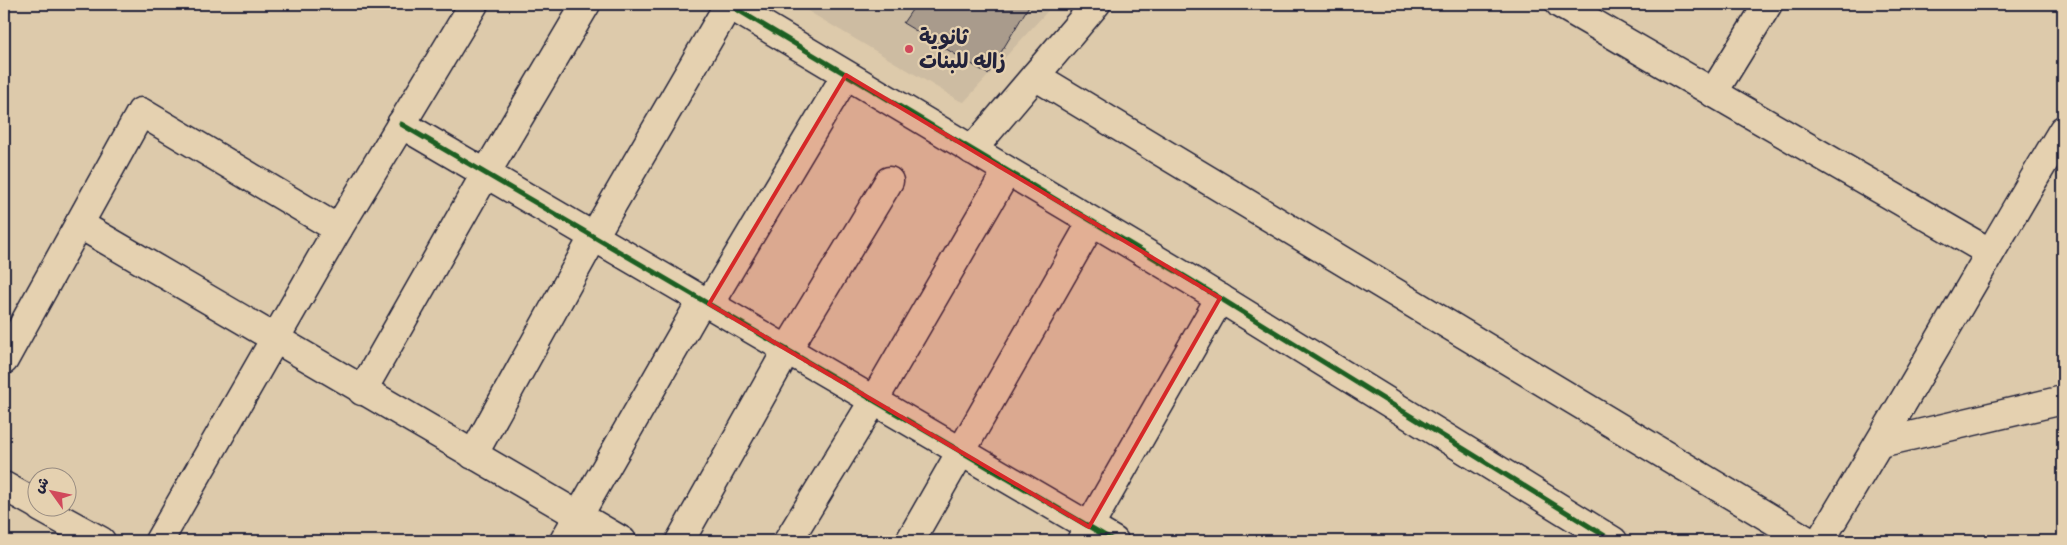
<svg xmlns="http://www.w3.org/2000/svg" width="2067" height="545" viewBox="0 0 2067 545" font-family="Caveat,'Playpen Sans Arabic',sans-serif">
  <style>
    .built { fill: #cdbca2 }
    .building { fill: #a99b8c; stroke: #22223b }
    .lines { fill: none; stroke-linecap: round; stroke-linejoin: round }
    .minor-casing { stroke: #22223b; stroke-width: 31 }
    .minor { stroke: #e5d1b0; stroke-width: 28 }
    .cycleway-casing { stroke: #e5d1b0; stroke-width: 8 }
    .cycleway { stroke: #1b5e20; stroke-width: 5 }
    .marked { fill: #d62828; fill-opacity: 0.2; stroke: #d62828; stroke-width: 4; stroke-linejoin: round }
    .poi-dot { fill: #d1495b; stroke: #e5d1b0; stroke-width: 2 }
    .labels { text-anchor: middle; dominant-baseline: central; stroke-width: 4.5; stroke-linejoin: round; paint-order: stroke }
    .poi-label { font-size: 21px; font-weight: bold; fill: #22223b; stroke: #e5d1b0; text-anchor: start }
  </style>
  <rect width="100%" height="100%" fill="#ddcaab"/>
  <filter id="ink" filterUnits="userSpaceOnUse"><feTurbulence type="fractalNoise" baseFrequency=".02" numOctaves="2"/><feDisplacementMap in="SourceGraphic" scale="10" xChannelSelector="R" yChannelSelector="G"/><feConvolveMatrix kernelMatrix="1 2 1 2 8 2 1 2 1" color-interpolation-filters="sRGB"/></filter>
  <g filter="url(#ink)">
    <!-- built -->
    <polygon class="built" points="796,4 867,4 874,8 876,4 909,4 914,7 904,24 988,74 1030,4 1054,4 964,102 960,101"/>
    <!-- building -->
    <polygon class="building" points="909,4 1030,4 988,74 903,23 914,7"/>
    <g class="lines">
      <defs>
        <g id="minor">
          <polyline points="728,4 1189,279 1613,541"/>
          <polyline points="1560,4 1989,252"/>
          <polyline points="1035,76 1808,541"/>
          <polyline points="1713,93 1768,4"/>
          <polyline points="401,124 1114,541"/>
          <polyline points="972,150 1096,4"/>
          <polyline points="79,224 622,541"/>
          <polyline points="709,304 846,75"/>
          <polyline points="4,360 141,112 338,229 474,4"/>
          <polyline points="362,391 486,173 586,4"/>
          <polyline points="1880,443 2063,400"/>
          <polyline points="473,455 594,236 729,4"/>
          <polyline points="4,486 38,505"/>
          <polyline points="41,508 101,541"/>
          <polyline points="159,541 338,229"/>
          <polyline points="564,541 702,300"/>
          <polyline points="680,541 787,350 889,181"/>
          <polyline points="788,541 874,400 1007,171"/>
          <polyline points="910,541 1092,222"/>
          <polyline points="1081,541 1220,298"/>
          <path d="M1820 541C1903 406 1981 266 2063 130"/>
        </g>
      </defs>
      <!-- minor casing -->
      <use href="#minor" class="minor-casing"/>
      <!-- minor -->
      <use href="#minor" class="minor"/>
      <defs>
        <g id="cycleway">
          <polyline points="728,4 1189,279 1613,541"/>
          <polyline points="401,124 1114,541"/>
        </g>
      </defs>
      <!-- cycleway casing -->
      <use href="#cycleway" class="cycleway-casing"/>
      <!-- cycleway -->
      <use href="#cycleway" class="cycleway"/>
    </g>
  </g>
  <!-- marked area -->
  <path class="marked" d="M846 75 1220 298 1089 527 709 304Z"/>
  <!-- markers -->
  <circle class="poi-dot" cx="909" cy="49" r="5"/>
  <g class="labels">
    <!-- poi labels -->
    <g class="poi-label">
      <text x="919" y="37">ثانوية<tspan x="919" dy="24">زاله للبنات</tspan></text>
    </g>
  </g>
  <!-- margin -->
  <rect width="2067" height="545" fill="none" stroke="#e5d1b0" stroke-width="20"/>
  <rect x="10" y="10" width="2047" height="525" fill="none" stroke="#22223b" stroke-width="2" filter="url(#ink)"/>
  <!-- north arrow -->
  <g transform="translate(52 492) rotate(303)"><circle r="24" fill="#e5d1b0" stroke="#978b81"/>
  <path d="M0-4L9 19L0 12L-9 19Z" fill="#d1495b"/>
  <text y="-8" font-size="14" font-weight="bold" text-anchor="middle" fill="#22223b">ش</text>
  </g>
</svg>
